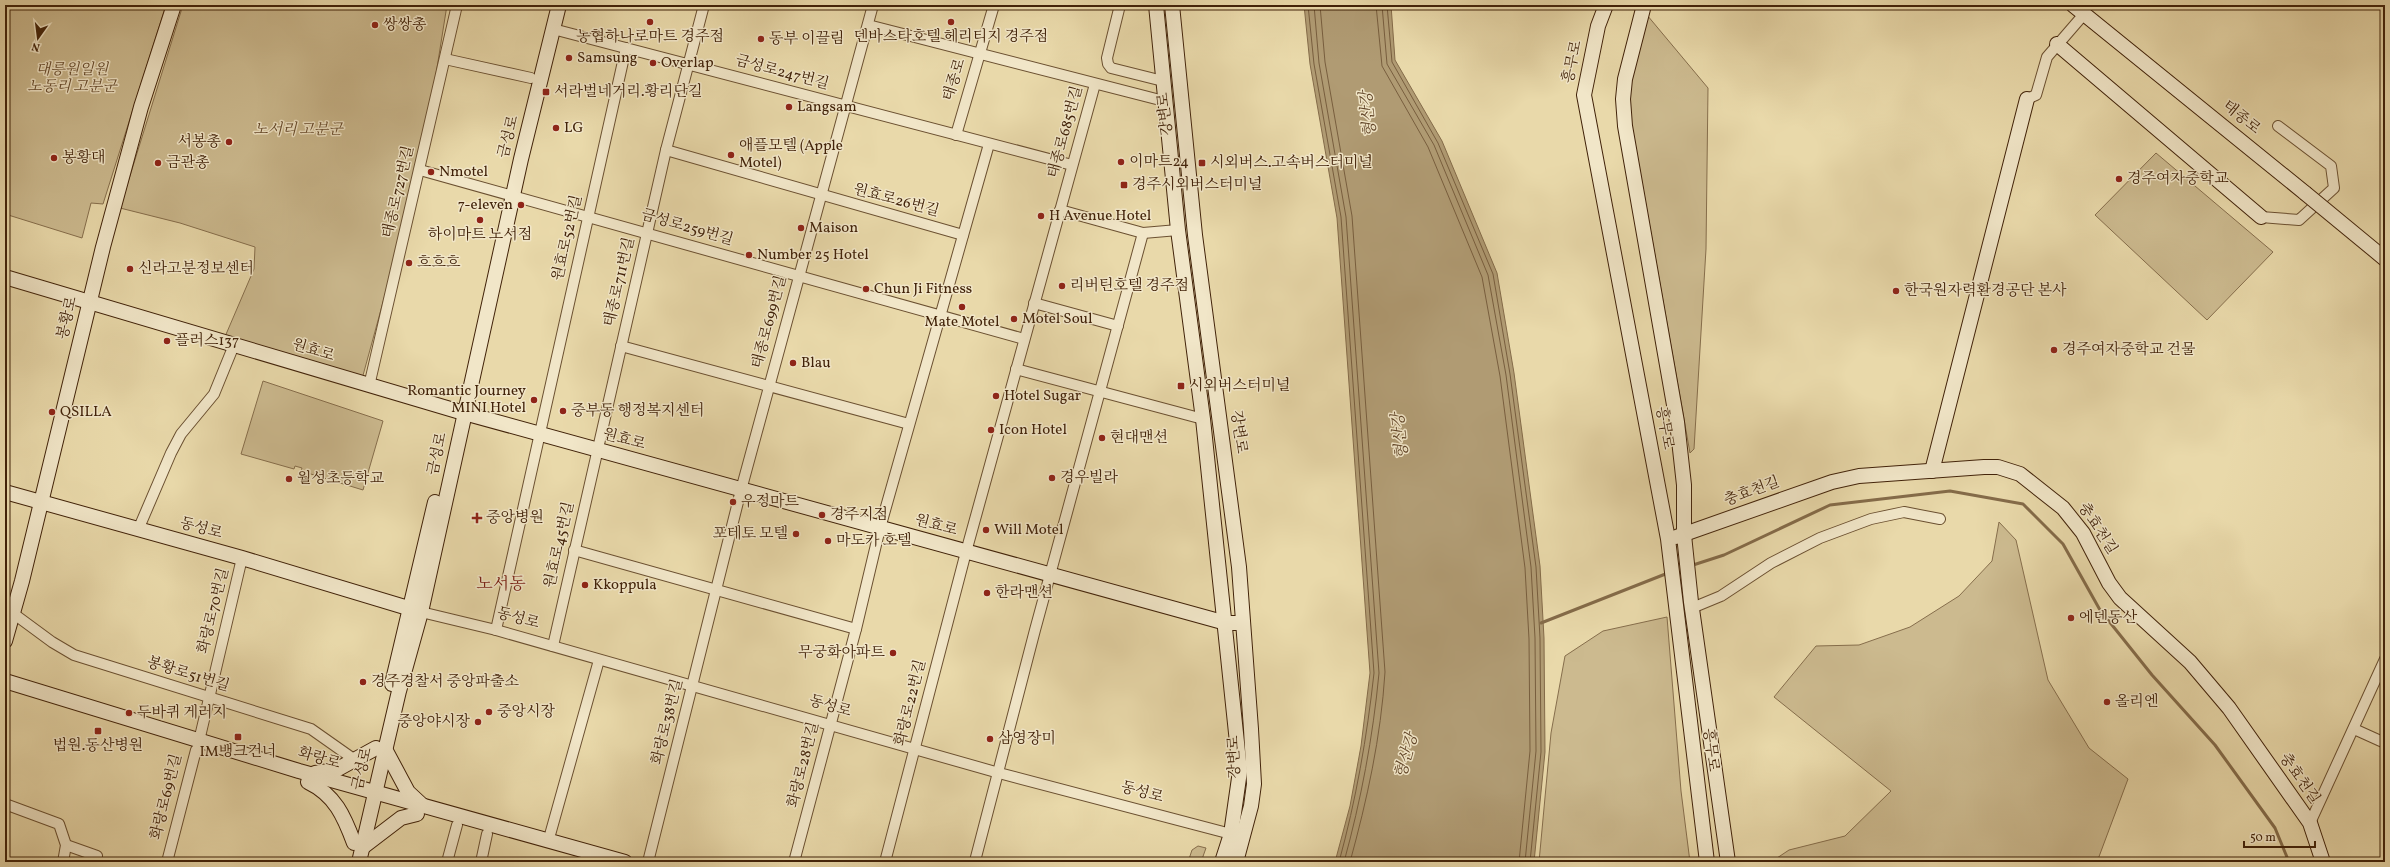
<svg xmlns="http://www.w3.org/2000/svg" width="2390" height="867" viewBox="0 0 2390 867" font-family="Vollkorn,'Noto Serif KR',serif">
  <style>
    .green { fill: #ccba8f; stroke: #866e4c }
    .water { fill: #b09b73; stroke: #846b49 }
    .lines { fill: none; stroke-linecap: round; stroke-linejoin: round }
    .shore { stroke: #785e3e; stroke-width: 1 }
    .stream { stroke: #846b49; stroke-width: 3 }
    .street-casing { stroke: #6b5031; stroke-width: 12 }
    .secondary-casing { stroke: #412209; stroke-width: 16 }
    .street { stroke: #f1e6c8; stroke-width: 10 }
    .secondary { stroke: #f1e6c8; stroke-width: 14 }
    .secondary-bridge-casing { stroke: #412209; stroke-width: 16; stroke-linecap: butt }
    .secondary-bridge { stroke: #f1e6c8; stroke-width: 14 }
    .poi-dot { fill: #8f2418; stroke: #f1e6c8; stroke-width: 1.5 }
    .labels { text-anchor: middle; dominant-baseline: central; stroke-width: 3; stroke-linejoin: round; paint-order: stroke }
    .poi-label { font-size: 15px; fill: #412209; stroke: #f1e6c8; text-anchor: start }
    .street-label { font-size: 15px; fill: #412209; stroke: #f1e6c8 }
    .park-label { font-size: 15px; font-style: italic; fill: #64482a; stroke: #f1e6c8 }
    .water-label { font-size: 16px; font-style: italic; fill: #624629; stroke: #f1e6c8 }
    .quarter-label { font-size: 17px; fill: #7a1f14; stroke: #f1e6c8 }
  </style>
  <rect width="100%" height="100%" fill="#e9d9aa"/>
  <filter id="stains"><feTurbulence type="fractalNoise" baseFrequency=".005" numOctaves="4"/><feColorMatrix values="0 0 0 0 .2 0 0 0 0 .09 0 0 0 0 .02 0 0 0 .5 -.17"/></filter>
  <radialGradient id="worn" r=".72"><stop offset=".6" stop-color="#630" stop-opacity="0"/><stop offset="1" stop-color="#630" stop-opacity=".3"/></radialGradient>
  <!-- green -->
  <g class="green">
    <polygon points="5,5 66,5 72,10 75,5 166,5 103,204 91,203 82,238 5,214"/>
    <polygon points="183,5 447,5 429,118 403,229 362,379 224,339 254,269 255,247 180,223 120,208"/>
    <polygon points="1647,15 1708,88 1706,249 1694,449 1690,453 1627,98"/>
    <polygon points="2156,153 2273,252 2207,320 2095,215"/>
    <polygon points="263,381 383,421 363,490 301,471 302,468 295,466 294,469 241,454"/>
    <polygon points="1999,522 2016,540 2048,680 2089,748 2128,779 2097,862 1771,862 1789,850 1845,836 1891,791 1774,697 1816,646 1859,645 1910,627 1959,596 1992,561"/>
    <polygon points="1667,617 1681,791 1690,862 1539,862 1551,733 1565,656 1603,631"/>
    <polygon points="1198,846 1206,848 1201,862 1188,862 1192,850"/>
  </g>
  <!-- water -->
  <polygon class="water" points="1304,5 1391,5 1395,60 1442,141 1497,273 1514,373 1540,566 1544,638 1545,752 1534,862 1335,862 1350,806 1361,746 1370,673 1337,218 1310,64"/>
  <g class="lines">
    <!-- shore -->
    <g class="shore">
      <path d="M1308 5 1314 64 1341 217 1374 673C1367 737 1356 800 1339 862"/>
      <path d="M1314 5 1319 63 1346 217 1379 673C1373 737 1361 800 1344 862"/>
      <path d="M1320 5 1325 62 1352 216 1385 672C1381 737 1367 800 1350 862"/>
      <polyline points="1376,5 1382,66 1428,147 1482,277 1500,376 1525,568 1529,639 1530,751 1519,862"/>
      <polyline points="1382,5 1387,64 1434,145 1488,275 1506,375 1531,567 1535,638 1536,751 1525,862"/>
      <polyline points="1387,5 1392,62 1438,143 1493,274 1510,374 1536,567 1540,638 1541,752 1530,862"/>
    </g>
    <!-- stream -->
    <g class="stream">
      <polyline points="1690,566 1724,555 1830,505 1950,491 2023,504 2063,544 2100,610 2152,675 2215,745 2275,828 2289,862"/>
      <polyline points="1541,623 1668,573"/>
    </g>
    <defs>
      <g id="street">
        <polyline points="1120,5 1107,58 1108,64 1111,68 1163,81"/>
        <polyline points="868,25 1164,101"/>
        <polyline points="553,29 1072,165"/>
        <polyline points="445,59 531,78"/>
        <polyline points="2027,99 2036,95 2047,57 2085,13"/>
        <polyline points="956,135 994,5"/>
        <polyline points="666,150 963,235"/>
        <polyline points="420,170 1024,339"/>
        <polyline points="1060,210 1143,233 1178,230"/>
        <polyline points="2261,217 2299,220 2334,188 2331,166 2278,126"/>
        <polyline points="1034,303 1118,326"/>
        <polyline points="621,346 909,424"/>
        <polyline points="1016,369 1203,419"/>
        <polyline points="369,386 457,5"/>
        <polyline points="138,530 171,453 181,434 214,394 234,345"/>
        <polyline points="574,550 856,629"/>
        <polyline points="1692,608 1721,596 1771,563 1820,538 1871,519 1904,512 1940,519"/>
        <polyline points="421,612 496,630 999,773 1231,834"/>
        <polyline points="5,614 14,614 52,642 74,655 311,729 355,760"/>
        <polyline points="496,630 626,48"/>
        <polyline points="553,646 666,150 704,5"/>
        <polyline points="2354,729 2385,743"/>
        <polyline points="199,741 242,558"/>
        <polyline points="5,804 59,824 66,845 63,862"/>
        <polyline points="2310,823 2385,659"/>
        <polyline points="548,842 599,660"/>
        <polyline points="66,845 97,856 95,862"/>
        <polyline points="975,861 1035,630 1143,233"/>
        <polyline points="167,862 196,750"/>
        <polyline points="447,862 457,825"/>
        <polyline points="481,862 487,834"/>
        <polyline points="648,862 741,490 873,5"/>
        <polyline points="794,862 856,629 880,528 989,144"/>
        <polyline points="885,862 966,552 1095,84"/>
      </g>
      <g id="secondary">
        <polyline points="1156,5 1178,230 1203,419 1240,771 1231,834 1222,862"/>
        <polyline points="1172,5 1195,235 1239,567 1251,729 1254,784 1251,806 1236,862"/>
        <polyline points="1606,5 1598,26 1584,95 1668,539 1707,862"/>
        <polyline points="1644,5 1625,79 1623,99 1625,126 1677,422 1684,485 1684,535 1691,602 1728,862"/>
        <polyline points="2073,5 2305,193"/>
        <polyline points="2057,44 2261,217"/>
        <polyline points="5,277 457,411 1226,623 1243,623"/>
        <polyline points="1932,471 2027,99"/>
        <polyline points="5,492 242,558 418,611"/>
        <polyline points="1676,537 1832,482 1859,476 1984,467 1998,467 2020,474 2063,508 2083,533 2109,583 2120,598 2190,662 2229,708 2310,823 2323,862"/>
        <polyline points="5,641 22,581 103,247 141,107 174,5"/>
        <polyline points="5,681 299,771 625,862"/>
        <polyline points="392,684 435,502"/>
        <polyline points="385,749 408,792 422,805"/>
        <polyline points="315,773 336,770 376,748"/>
        <path d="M308 782C335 795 344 816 354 843"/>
        <polyline points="363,847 401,818 417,814"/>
        <polyline points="359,862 399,691 421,612 521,159 559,5"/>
      </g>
    </defs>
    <!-- street casing -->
    <use href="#street" class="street-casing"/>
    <!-- secondary casing -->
    <use href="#secondary" class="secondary-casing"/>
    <!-- street -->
    <use href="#street" class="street"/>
    <!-- secondary -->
    <use href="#secondary" class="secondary"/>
    <defs>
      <polyline id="secondary-bridge" points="2305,193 2385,259"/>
    </defs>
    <!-- secondary-bridge casing -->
    <use href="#secondary-bridge" class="secondary-bridge-casing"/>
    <!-- secondary-bridge -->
    <use href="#secondary-bridge" class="secondary-bridge"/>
  </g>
  <!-- markers -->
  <g class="poi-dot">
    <circle cx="650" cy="22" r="4"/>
    <circle cx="951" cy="22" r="4"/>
    <circle cx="375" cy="25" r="4"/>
    <circle cx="761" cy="39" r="4"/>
    <circle cx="569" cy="58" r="4"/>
    <circle cx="653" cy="63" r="4"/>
    <rect x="542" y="88" width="8" height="8" rx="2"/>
    <circle cx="789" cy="107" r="4"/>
    <circle cx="556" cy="128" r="4"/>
    <circle cx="229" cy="142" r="4"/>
    <circle cx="731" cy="155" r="4"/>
    <circle cx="54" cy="158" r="4"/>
    <circle cx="1121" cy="162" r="4"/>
    <circle cx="158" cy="163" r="4"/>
    <rect x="1198" y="159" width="8" height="8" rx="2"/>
    <circle cx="431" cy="172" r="4"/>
    <circle cx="2119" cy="179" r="4"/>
    <rect x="1120" y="181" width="8" height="8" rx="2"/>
    <circle cx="521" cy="205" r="4"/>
    <circle cx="1041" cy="216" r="4"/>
    <circle cx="480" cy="220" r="4"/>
    <circle cx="801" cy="228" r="4"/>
    <circle cx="749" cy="255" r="4"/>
    <circle cx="409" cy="263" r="4"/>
    <circle cx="130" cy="269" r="4"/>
    <circle cx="1062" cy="286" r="4"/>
    <circle cx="866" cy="289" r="4"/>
    <circle cx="1896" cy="291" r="4"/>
    <circle cx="962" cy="307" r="4"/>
    <circle cx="1014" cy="319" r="4"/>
    <circle cx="167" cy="341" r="4"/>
    <circle cx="2054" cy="350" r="4"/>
    <circle cx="793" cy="363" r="4"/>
    <rect x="1177" y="382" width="8" height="8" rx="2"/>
    <circle cx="996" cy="396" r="4"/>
    <circle cx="534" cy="400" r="4"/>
    <circle cx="563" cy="411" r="4"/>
    <circle cx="52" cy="412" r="4"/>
    <circle cx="991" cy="430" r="4"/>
    <circle cx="1102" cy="438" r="4"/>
    <circle cx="1052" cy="478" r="4"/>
    <circle cx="289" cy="479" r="4"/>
    <circle cx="733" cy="502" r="4"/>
    <circle cx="822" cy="515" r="4"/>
    <path d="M475 512h4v4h4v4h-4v4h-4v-4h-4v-4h4z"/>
    <circle cx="986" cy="530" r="4"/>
    <circle cx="796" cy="534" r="4"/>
    <circle cx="828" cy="541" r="4"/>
    <circle cx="585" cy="585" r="4"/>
    <circle cx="987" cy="593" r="4"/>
    <circle cx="2071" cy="618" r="4"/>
    <circle cx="893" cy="653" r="4"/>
    <circle cx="363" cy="682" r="4"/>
    <circle cx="2107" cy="702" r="4"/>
    <circle cx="489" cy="712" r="4"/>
    <circle cx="129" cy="713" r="4"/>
    <circle cx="478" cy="722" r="4"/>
    <rect x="94" y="727" width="8" height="8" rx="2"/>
    <rect x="234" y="733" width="8" height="8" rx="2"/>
    <circle cx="990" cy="739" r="4"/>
  </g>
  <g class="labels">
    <!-- poi labels -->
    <g class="poi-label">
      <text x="383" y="25">쌍쌍총</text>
      <text x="650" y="37" text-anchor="middle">농협하나로마트 경주점</text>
      <text x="951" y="37" text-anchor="middle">덴바스타호텔 헤리티지 경주점</text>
      <text x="769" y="39">동부 이끌림</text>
      <text x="577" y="58">Samsung</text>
      <text x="661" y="63">Overlap</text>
      <text x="554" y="92">서라벌네거리.황리단길</text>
      <text x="797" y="107">Langsam</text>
      <text x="564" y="128">LG</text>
      <text x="221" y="142" text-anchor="end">서봉총</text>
      <text x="739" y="146">애플모텔 (Apple<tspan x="739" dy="17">Motel)</tspan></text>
      <text x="62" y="158">봉황대</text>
      <text x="1129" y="162">이마트24</text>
      <text x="166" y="163">금관총</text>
      <text x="1210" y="163">시외버스.고속버스터미널</text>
      <text x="439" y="172">Nmotel</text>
      <text x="2127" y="179">경주여자중학교</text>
      <text x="1132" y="185">경주시외버스터미널</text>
      <text x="513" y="205" text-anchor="end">7-eleven</text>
      <text x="1049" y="216">H Avenue Hotel</text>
      <text x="809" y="228">Maison</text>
      <text x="480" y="235" text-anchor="middle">하이마트 노서점</text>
      <text x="757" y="255">Number 25 Hotel</text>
      <text x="417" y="263">흐흐흐</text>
      <text x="138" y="269">신라고분정보센터</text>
      <text x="1070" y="286">리버틴호텔 경주점</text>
      <text x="874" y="289">Chun Ji Fitness</text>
      <text x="1904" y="291">한국원자력환경공단 본사</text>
      <text x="1022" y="319">Motel Soul</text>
      <text x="962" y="322" text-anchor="middle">Mate Motel</text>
      <text x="175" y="341">플러스137</text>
      <text x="2062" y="350">경주여자중학교 건물</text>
      <text x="801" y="363">Blau</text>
      <text x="1189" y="386">시외버스터미널</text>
      <text x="526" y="391" text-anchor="end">Romantic Journey<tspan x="526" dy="17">MINI Hotel</tspan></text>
      <text x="1004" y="396">Hotel Sugar</text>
      <text x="571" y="411">중부동 행정복지센터</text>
      <text x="60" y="412">QSILLA</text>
      <text x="999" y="430">Icon Hotel</text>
      <text x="1110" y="438">현대맨션</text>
      <text x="1060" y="478">경우빌라</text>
      <text x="297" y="479">월성초등학교</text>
      <text x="741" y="502">우정마트</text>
      <text x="830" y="515">경주지점</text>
      <text x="486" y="518">중앙병원</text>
      <text x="994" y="530">Will Motel</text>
      <text x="788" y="534" text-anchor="end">포테토 모텔</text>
      <text x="836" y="541">마도카 호텔</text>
      <text x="593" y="585">Kkoppula</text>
      <text x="995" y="593">한라맨션</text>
      <text x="2079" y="618">에덴동산</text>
      <text x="885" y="653" text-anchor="end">무궁화아파트</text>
      <text x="371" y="682">경주경찰서 중앙파출소</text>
      <text x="2115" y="702">올리엔</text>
      <text x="497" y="712">중앙시장</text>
      <text x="137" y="713">두바퀴 게러지</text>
      <text x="470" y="722" text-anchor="end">중앙야시장</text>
      <text x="998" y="739">삼영장미</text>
      <text x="98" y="746" text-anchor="middle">법원.동산병원</text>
      <text x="238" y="752" text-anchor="middle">IM뱅크건너</text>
    </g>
    <!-- street labels -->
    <g class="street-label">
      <text transform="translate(1573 62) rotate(-78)">흥무로</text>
      <text transform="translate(782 73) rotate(15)">금성로247번길</text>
      <text transform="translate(955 80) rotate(-73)">태종로</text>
      <text transform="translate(1166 114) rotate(-96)">강변로</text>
      <text transform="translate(2241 118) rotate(39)">태종로</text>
      <text transform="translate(1066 132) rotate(-75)">태종로685번길</text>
      <text transform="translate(509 137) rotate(-76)">금성로</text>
      <text transform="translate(399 192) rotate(-77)">태종로727번길</text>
      <text transform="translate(896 201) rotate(15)">원효로26번길</text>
      <text transform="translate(687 228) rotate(16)">금성로259번길</text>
      <text transform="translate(568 238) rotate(-77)">원효로52번길</text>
      <text transform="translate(620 282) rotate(-77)">태종로711번길</text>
      <text transform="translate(68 318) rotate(-77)">봉황로</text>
      <text transform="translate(770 322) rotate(-75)">태종로699번길</text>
      <text transform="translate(313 351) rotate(17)">원효로</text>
      <text transform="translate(1664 428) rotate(80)">흥무로</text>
      <text transform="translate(1238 432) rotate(82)">강변로</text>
      <text transform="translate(624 440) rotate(15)">원효로</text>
      <text transform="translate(438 454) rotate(-78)">금성로</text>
      <text transform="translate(1752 492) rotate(-20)">충효천길</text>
      <text transform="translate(936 526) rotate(15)">원효로</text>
      <text transform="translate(201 529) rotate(15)">동성로</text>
      <text transform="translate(2097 529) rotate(57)">충효천길</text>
      <text transform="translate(560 545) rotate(-77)">원효로45번길</text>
      <text transform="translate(214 611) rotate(-76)">화랑로70번길</text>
      <text transform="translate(518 619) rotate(15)">동성로</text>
      <text transform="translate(188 675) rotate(17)">봉황로51번길</text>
      <text transform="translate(911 703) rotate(-76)">화랑로22번길</text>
      <text transform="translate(830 707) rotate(16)">동성로</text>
      <text transform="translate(668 722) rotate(-76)">화랑로38번길</text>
      <text transform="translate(1710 750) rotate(83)">흥무로</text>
      <text transform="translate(1235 757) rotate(-92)">강변로</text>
      <text transform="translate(319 759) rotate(16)">화랑로</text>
      <text transform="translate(804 765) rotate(-76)">화랑로28번길</text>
      <text transform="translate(363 769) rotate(-77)">금성로</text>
      <text transform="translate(2299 779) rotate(55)">충효천길</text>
      <text transform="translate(1142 793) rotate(15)">동성로</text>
      <text transform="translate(167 797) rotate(-76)">화랑로69번길</text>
    </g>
    <!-- park labels -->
    <g class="park-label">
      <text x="72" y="70">대릉원일원<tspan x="72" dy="17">노동리 고분군</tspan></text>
      <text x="298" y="130">노서리 고분군</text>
    </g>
    <!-- water labels -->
    <g class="water-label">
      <text transform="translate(1369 114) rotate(-96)">형산강</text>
      <text transform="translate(1401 436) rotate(-96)">형산강</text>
      <text transform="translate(1407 756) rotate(-74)">형산강</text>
    </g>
    <!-- quarter labels -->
    <g class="quarter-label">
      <text x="501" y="584">노서동</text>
    </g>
  </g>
  <!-- margin -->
  <rect width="2390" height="867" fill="none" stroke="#e9d9aa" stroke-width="20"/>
  <rect x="6" y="6" width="2378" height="855" fill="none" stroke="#412209" stroke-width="2"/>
  <rect x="10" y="10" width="2370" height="847" fill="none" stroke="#412209"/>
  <!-- north arrow -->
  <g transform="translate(38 38) rotate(194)" stroke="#f1e6c8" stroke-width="3" paint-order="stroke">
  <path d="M0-3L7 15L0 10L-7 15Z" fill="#412209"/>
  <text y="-6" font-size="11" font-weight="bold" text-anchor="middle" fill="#412209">N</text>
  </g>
  <!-- scale -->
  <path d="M2244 841v6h71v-6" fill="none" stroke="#412209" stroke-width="2"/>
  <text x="2250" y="841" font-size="12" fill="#412209" stroke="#f1e6c8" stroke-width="3" paint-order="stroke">50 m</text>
  <rect width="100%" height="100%" filter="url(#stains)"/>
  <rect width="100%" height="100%" fill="url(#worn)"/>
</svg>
